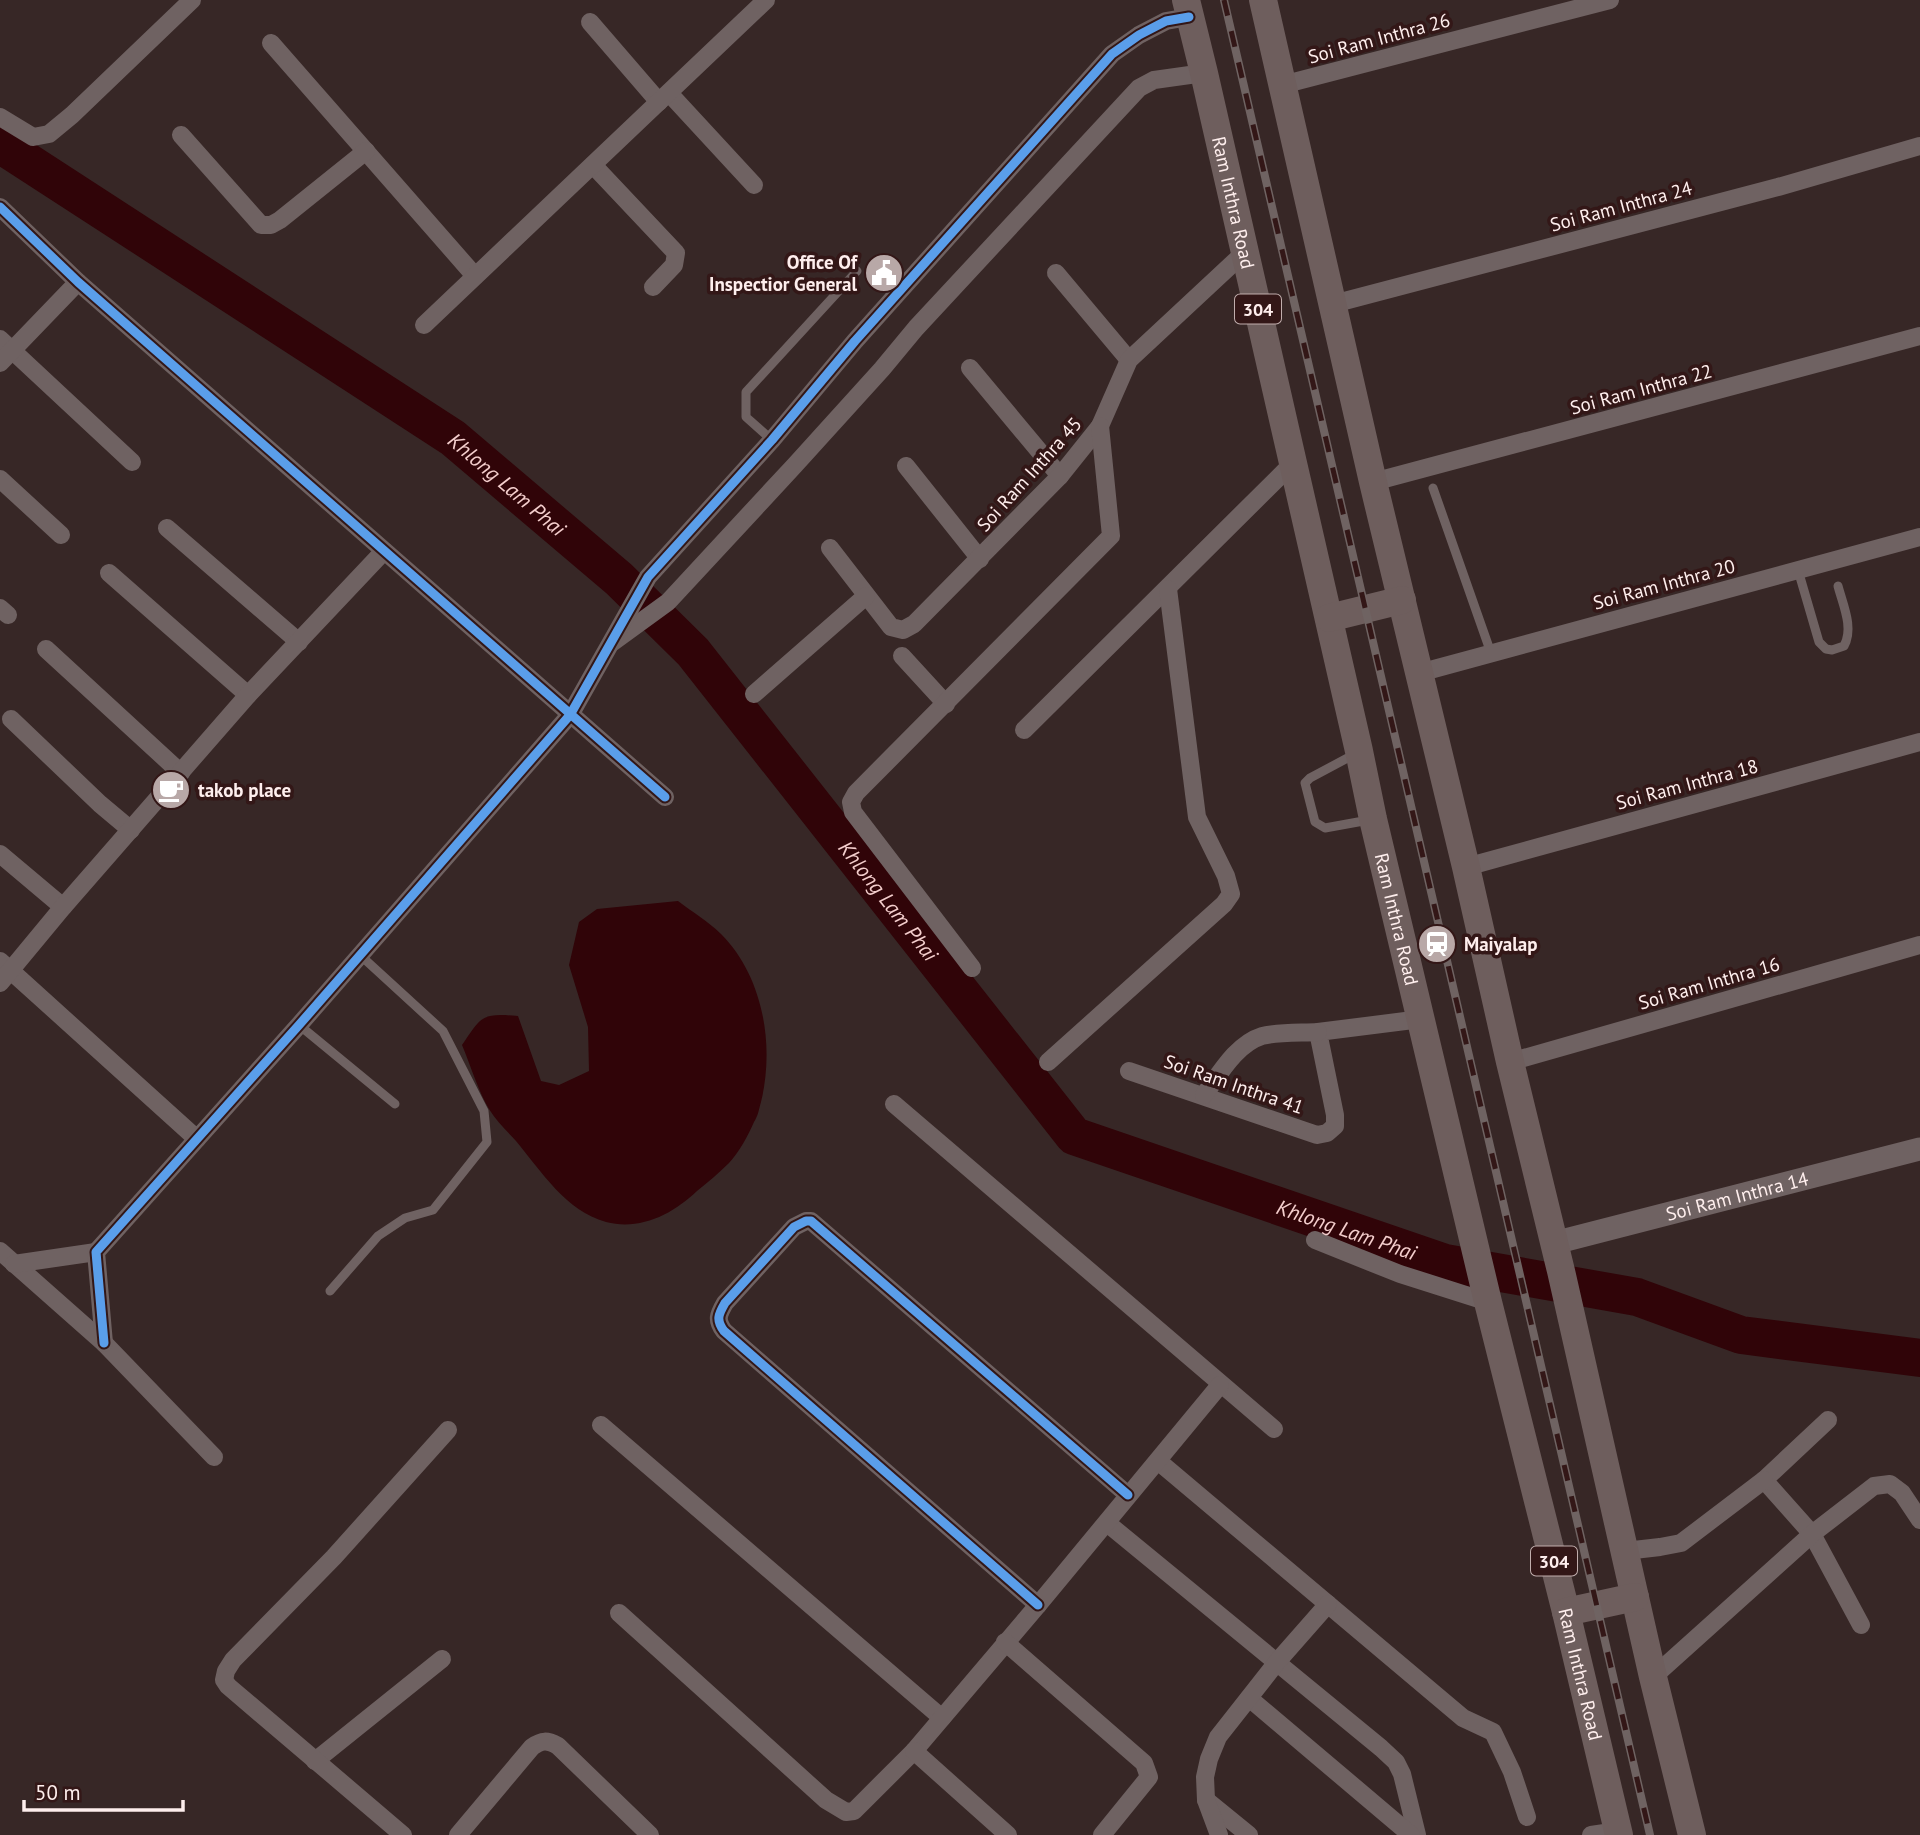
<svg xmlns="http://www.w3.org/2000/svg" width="1920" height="1835" viewBox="0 0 1920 1835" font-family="'PT Sans',sans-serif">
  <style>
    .water { fill: #300408 }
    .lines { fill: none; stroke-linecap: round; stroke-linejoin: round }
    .river { stroke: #300408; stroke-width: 38 }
    .service { stroke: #6f6262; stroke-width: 9 }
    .minor { stroke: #6f6262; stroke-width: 18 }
    .tertiary { stroke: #6f6262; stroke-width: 23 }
    .primary { stroke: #6e5e5d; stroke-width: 28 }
    .rail-casing { stroke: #6f6362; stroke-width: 8 }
    .rail { stroke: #331717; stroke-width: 5; stroke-dasharray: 16; stroke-linecap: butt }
    .cycleway-casing { stroke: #331717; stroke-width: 13 }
    .cycleway { stroke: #5a9eea; stroke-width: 9 }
    .labels { text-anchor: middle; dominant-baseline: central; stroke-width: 7; stroke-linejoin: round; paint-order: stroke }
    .shield { fill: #331717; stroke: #c1aead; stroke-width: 2 }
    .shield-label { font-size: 18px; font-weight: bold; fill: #feeeed }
    .street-label { font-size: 19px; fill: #feeeed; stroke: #331717 }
    .poi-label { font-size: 19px; font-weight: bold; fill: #feeeed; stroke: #331717; text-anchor: start }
    .water-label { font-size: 21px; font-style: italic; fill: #f4cecd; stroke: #331717 }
  </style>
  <rect width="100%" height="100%" fill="#372726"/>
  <!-- water -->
  <path class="water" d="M678 901C692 912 708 921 721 934 763 976 775 1045 761 1102 759 1109 758 1116 754 1122 748 1136 739 1152 729 1163 719 1173 708 1182 697 1191 673 1214 640 1231 606 1222 566 1211 541 1171 516 1141 507 1131 496 1121 489 1109 479 1093 470 1064 462 1045 482 1016 481 1013 518 1016L541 1081 559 1085 589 1071 588 1027 569 965 579 922 597 909Z"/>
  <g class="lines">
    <!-- river -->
    <path class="river" id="s1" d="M0 144 453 438 619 579 693 652 1074 1136 1445 1263 1637 1297 1741 1335 1920 1358"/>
    <!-- service -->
    <g class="service">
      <polyline points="772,440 746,417 746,392 857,271"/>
      <polyline points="1433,488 1491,653"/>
      <path d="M1798 570 1819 642 1826 649 1832 650 1844 646C1854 628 1843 605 1838 586"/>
      <polyline points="1355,754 1310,778 1305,783 1315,822 1325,828 1369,820"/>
      <polyline points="299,1025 395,1104"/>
      <polyline points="330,1291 378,1236 405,1218 433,1210 487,1142 484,1111 443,1031 360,955"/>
    </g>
    <!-- minor -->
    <g class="minor">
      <polyline points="590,22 659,102"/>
      <polyline points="271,43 475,276"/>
      <polyline points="1282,85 1610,0"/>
      <polyline points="669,93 754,185"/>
      <polyline points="0,117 33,137 49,134 72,115 192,0"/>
      <polyline points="181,135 261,225 271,225 280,220 366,151"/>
      <polyline points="593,165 676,253 674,265 653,287"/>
      <polyline points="0,207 78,282 665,797"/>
      <polyline points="1056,273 1129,360"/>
      <polyline points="1333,304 1778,187 1920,146"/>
      <polyline points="424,325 766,0"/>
      <polyline points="0,339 132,462"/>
      <polyline points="0,363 78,282"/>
      <polyline points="970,368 1060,476"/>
      <polyline points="906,466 980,559"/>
      <polyline points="0,479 61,535"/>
      <polyline points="1373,482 1920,336"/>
      <polyline points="167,528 299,642"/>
      <polyline points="830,548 891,627 903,630 914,624 1060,476 1100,426 1129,360 1245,252"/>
      <polyline points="109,573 248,695"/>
      <polyline points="0,608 8,615"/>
      <polyline points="613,642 668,602 795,465 882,369 916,328 1139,88 1154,80 1204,73"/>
      <polyline points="46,649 181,773"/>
      <polyline points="902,656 946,704"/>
      <polyline points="1419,673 1920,537"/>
      <polyline points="754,694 866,596"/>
      <polyline points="11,719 100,804 131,830"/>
      <polyline points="1024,730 1293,463"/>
      <polyline points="0,854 63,907"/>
      <polyline points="1466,867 1920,742"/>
      <polyline points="0,961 197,1139"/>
      <polyline points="972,968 853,812 851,802 856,793 1111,536 1100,426"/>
      <polyline points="0,983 63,907 248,695 384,551"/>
      <polyline points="1048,1062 1224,904 1231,894 1226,876 1197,817 1168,589"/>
      <polyline points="1510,1062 1920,945"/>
      <polyline points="1129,1071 1317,1135 1327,1133 1335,1126 1335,1115 1318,1032 1421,1019"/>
      <path d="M1204 1095C1219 1075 1236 1044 1262 1036 1276 1032 1302 1033 1318 1032"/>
      <polyline points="894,1104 1274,1429"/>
      <polyline points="1315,1240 1400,1274 1488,1302"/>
      <polyline points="0,1251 104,1343 214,1457"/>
      <polyline points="14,1264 96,1252"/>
      <polyline points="104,1343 96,1252 299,1025 570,715 648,577 772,440 855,341 1112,54 1139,35 1166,21 1189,17"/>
      <polyline points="1828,1420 1764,1480 1812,1534 1861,1625"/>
      <polyline points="601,1425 942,1718"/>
      <polyline points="1158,1461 1463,1718 1493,1732 1512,1772 1527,1817"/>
      <polyline points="1107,1523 1381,1748 1396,1762 1402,1774 1417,1835"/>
      <polyline points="1625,1551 1660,1547 1681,1543 1764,1480"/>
      <path d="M1038 1605 724 1331C716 1320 718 1315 725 1303L794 1227 806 1221H811L1128 1495"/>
      <polyline points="619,1613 826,1800 846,1812 854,1811 914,1751 1038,1605 1220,1385"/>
      <polyline points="1005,1642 1144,1763 1149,1777 1102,1835"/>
      <polyline points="1653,1677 1812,1534 1874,1486 1890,1484 1902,1493 1920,1520"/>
      <polyline points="1249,1698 1411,1835"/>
      <polyline points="914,1751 1008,1835"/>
      <polyline points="315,1761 442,1659"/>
      <polyline points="1206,1800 1249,1835"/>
      <polyline points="403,1835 228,1686 224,1680 226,1671 233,1660 334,1557 448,1430"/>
      <path d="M458 1835 532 1747C542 1740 547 1740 558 1746L650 1835"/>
      <polyline points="1219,1835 1206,1800 1205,1777 1209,1759 1218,1737 1277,1662 1328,1604"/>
      <polyline points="1591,1835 1618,1831"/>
    </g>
    <!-- tertiary -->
    <path class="tertiary" id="s2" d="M1554 1243 1920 1149"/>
    <!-- primary -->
    <g class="primary">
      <path id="s3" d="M1186 0 1204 73 1293 463 1359 751 1373 819 1488 1302 1566 1612 1619 1835"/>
      <polyline points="1263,0 1373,482 1466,867 1510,1062 1561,1271 1653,1677 1692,1835"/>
      <polyline points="1329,618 1402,600"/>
      <polyline points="1566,1612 1635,1597"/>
    </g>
    <defs>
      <polyline id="rail" points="1224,0 1650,1835"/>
    </defs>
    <!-- rail casing -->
    <use href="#rail" class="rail-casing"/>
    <!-- rail -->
    <use href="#rail" class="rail"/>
    <defs>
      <g id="cycleway">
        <polyline points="0,207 78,282 665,797"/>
        <polyline points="104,1343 96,1252 299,1025 570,715 648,577 772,440 855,341 1112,54 1139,35 1166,21 1189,17"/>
        <path d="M1038 1605 724 1331C716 1320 718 1315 725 1303L794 1227 806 1221H811L1128 1495"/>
      </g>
    </defs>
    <!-- cycleway casing -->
    <use href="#cycleway" class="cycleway-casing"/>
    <!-- cycleway -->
    <use href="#cycleway" class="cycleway"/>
  </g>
  <!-- icons -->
  <defs>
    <symbol id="civic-disc" viewBox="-11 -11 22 22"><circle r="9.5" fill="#b8a8a7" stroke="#331717"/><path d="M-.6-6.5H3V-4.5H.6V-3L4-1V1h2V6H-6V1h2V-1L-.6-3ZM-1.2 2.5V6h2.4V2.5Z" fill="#fff"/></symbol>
    <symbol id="cafe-disc" viewBox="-11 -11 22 22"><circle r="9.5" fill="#b8a8a7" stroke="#331717"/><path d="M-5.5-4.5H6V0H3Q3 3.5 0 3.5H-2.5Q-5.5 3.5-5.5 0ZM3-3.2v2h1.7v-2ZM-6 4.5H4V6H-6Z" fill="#fff"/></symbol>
    <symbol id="station-disc" viewBox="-11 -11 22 22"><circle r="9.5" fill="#b8a8a7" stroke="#331717"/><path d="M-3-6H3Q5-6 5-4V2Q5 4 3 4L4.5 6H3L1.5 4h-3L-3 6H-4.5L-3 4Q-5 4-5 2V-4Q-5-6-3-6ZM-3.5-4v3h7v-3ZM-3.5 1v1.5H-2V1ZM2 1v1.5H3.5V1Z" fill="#fff"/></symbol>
  </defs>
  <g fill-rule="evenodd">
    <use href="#civic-disc" x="862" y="251" width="44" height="44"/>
    <use href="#cafe-disc" x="149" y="768" width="44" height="44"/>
    <use href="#station-disc" x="1415" y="922" width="44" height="44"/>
  </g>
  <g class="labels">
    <!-- shield labels -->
    <g class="shield">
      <rect x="1235" y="294.5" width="46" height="29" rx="5"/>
      <rect x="1531" y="1546.5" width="46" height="29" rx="5"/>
    </g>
    <g class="shield-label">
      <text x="1258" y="309">304</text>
      <text x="1554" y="1561">304</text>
    </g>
    <!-- street labels -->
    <g class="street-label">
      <text transform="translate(1379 38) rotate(-15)">Soi Ram Inthra 26</text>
      <text stroke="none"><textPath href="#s3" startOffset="208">Ram Inthra Road</textPath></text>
      <text transform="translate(1621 206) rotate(-15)">Soi Ram Inthra 24</text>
      <text transform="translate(1641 389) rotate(-15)">Soi Ram Inthra 22</text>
      <text transform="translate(1029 474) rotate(-48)">Soi Ram Inthra 45</text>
      <text transform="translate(1664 584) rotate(-15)">Soi Ram Inthra 20</text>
      <text transform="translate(1687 784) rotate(-15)">Soi Ram Inthra 18</text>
      <text stroke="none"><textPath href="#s3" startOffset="943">Ram Inthra Road</textPath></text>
      <text transform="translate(1709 983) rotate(-16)">Soi Ram Inthra 16</text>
      <text transform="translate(1234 1084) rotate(19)">Soi Ram Inthra 41</text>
      <text stroke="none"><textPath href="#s2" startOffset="189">Soi Ram Inthra 14</textPath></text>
      <text stroke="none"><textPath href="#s3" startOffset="1720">Ram Inthra Road</textPath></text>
    </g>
    <!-- poi labels -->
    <g class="poi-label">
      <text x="857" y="262" text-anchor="end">Office Of<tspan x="857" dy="22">Inspectior General</tspan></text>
      <text x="198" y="790">takob place</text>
      <text x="1464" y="944">Maiyalap</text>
    </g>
    <!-- water labels -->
    <g class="water-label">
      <text stroke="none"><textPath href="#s1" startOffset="611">Khlong Lam Phai</textPath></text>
      <text stroke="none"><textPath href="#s1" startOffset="1178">Khlong Lam Phai</textPath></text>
      <text stroke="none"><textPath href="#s1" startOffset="1766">Khlong Lam Phai</textPath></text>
    </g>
  </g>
  <!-- scale -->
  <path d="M24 1800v10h159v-10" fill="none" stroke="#feeeed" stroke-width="3.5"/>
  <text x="35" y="1800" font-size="21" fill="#feeeed" stroke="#331717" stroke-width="5" paint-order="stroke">50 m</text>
</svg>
